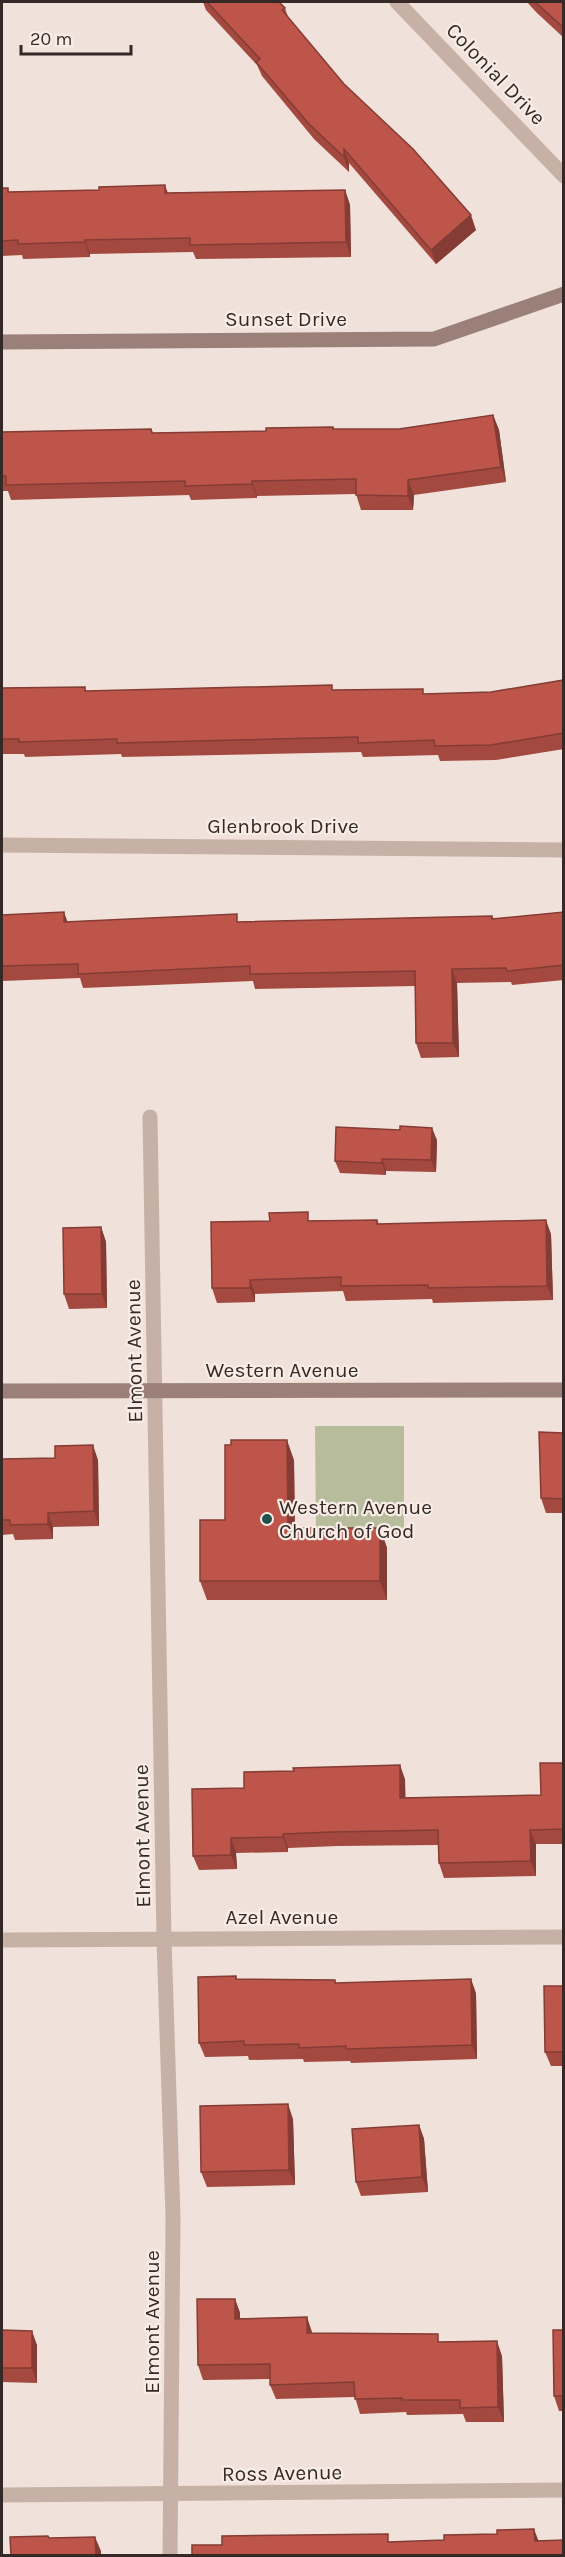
<svg xmlns="http://www.w3.org/2000/svg" width="565" height="2557" viewBox="0 0 565 2557" font-family="Karla,sans-serif">
  <style>
    .green { fill: #b7bd9c }
    .lines { fill: none; stroke-linecap: round; stroke-linejoin: round }
    .street { stroke: #c7b1a7; stroke-width: 15 }
    .secondary { stroke: #9a8079; stroke-width: 15 }
    .wall { fill: #a34940 }
    .shaded-wall { fill: #843c34 }
    .building { fill: #bd554b; stroke: #843c34; stroke-width: 1.5 }
    .poi-dot { fill: #20524e; stroke: #f8ede6; stroke-width: 2 }
    .labels { text-anchor: middle; dominant-baseline: central; stroke-width: 4.5; stroke-linejoin: round; paint-order: stroke }
    .street-label { font-size: 21px; fill: #342927; stroke: #f8ede6 }
    .poi-label { font-size: 21px; fill: #342927; stroke: #f8ede6; text-anchor: start }
  </style>
  <rect width="100%" height="100%" fill="#f0e2da"/>
  <!-- green -->
  <polygon class="green" points="315,1426 404,1426 404,1536 316,1535"/>
  <g class="lines">
    <!-- street -->
    <g class="street">
      <polyline points="397,2 564,176"/>
      <polyline points="2,845 564,850"/>
      <polyline points="150,1117 164,1939 173,2217 170,2556"/>
      <polyline points="2,1940 564,1937"/>
      <polyline points="2,2495 564,2490"/>
    </g>
    <!-- secondary -->
    <g class="secondary">
      <polyline points="2,342 434,339 564,294"/>
      <polyline points="2,1391 564,1390"/>
    </g>
  </g>
  <!-- wall -->
  <g class="wall">
    <polygon points="203,2 279,2 285,8 288,17 344,84 476,230 436,264 349,163 349,172 314,139 262,76 257,65 206,10"/>
    <polygon points="527,2 564,2 564,38 536,12"/>
    <polygon points="165,185 168,193 345,190 350,205 351,257 196,259 193,252 90,254 90,257 23,259 22,255 2,256 2,188 8,188 9,192 99,190"/>
    <polygon points="493,415 499,430 506,482 414,495 413,510 361,510 356,494 257,496 257,498 191,500 189,495 11,500 8,491 2,491 2,429 3,432 151,429 153,433 266,431 333,427 334,429 399,429"/>
    <polygon points="564,680 564,749 496,760 440,761 438,755 363,757 361,752 122,757 121,754 25,757 24,754 2,754 2,688 85,687 86,691 334,690 425,694 491,692"/>
    <polygon points="564,912 564,980 512,985 511,982 457,983 459,1057 421,1058 416,1043 415,986 255,989 253,981 83,988 80,978 2,981 2,915 67,922 240,922 492,916 494,919"/>
    <polygon points="400,1130 437,1140 436,1172 386,1171 386,1175 340,1173 335,1161"/>
    <polygon points="377,1220 379,1224 551,1234 553,1300 433,1303 432,1299 346,1301 343,1291 255,1294 255,1302 217,1303 212,1288 270,1221"/>
    <polygon points="101,1227 106,1242 107,1308 69,1309 64,1294"/>
    <polygon points="564,1433 564,1513 546,1513 541,1498"/>
    <polygon points="2,1459 98,1460 99,1526 53,1527 53,1539 15,1540 13,1534 2,1535"/>
    <polygon points="294,1460 295,1528 380,1528 387,1548 387,1600 207,1600 200,1581 225,1520"/>
    <polygon points="564,1763 564,1844 536,1844 536,1876 444,1878 439,1863 438,1845 338,1846 288,1848 288,1852 236,1853 237,1869 199,1870 193,1856 244,1788 405,1779 405,1798 541,1795"/>
    <polygon points="236,1976 237,1979 335,1980 336,1983 476,1993 477,2059 351,2063 350,2061 304,2062 303,2059 249,2060 248,2056 205,2057 199,2043"/>
    <polygon points="564,1986 564,2066 551,2066 545,2052"/>
    <polygon points="293,2119 295,2185 207,2187 201,2172"/>
    <polygon points="419,2125 424,2139 428,2192 361,2196 356,2182"/>
    <polygon points="235,2299 240,2313 240,2318 312,2332 312,2333 441,2342 502,2356 504,2422 466,2422 463,2414 407,2415 406,2412 360,2414 355,2397 276,2399 270,2385 270,2379 203,2380 198,2365"/>
    <polygon points="2,2330 37,2345 37,2383 2,2382"/>
    <polygon points="564,2330 564,2411 559,2411 554,2396"/>
  </g>
  <!-- shaded-wall -->
  <g class="shaded-wall">
    <polygon points="344,149 349,163 349,172 344,157"/>
    <polygon points="345,190 350,205 351,257 346,242"/>
    <polygon points="471,215 476,230 436,264 431,250"/>
    <polygon points="85,240 90,254 90,257 85,242"/>
    <polygon points="493,415 499,430 506,482 501,467"/>
    <polygon points="408,480 414,495 413,510 408,496"/>
    <polygon points="252,481 257,496 257,498 252,484"/>
    <polygon points="64,912 69,926 64,922"/>
    <polygon points="452,969 457,983 459,1057 453,1043"/>
    <polygon points="432,1128 437,1140 436,1172 431,1160"/>
    <polygon points="382,1159 386,1171 386,1175 382,1163"/>
    <polygon points="546,1220 551,1234 553,1300 547,1286"/>
    <polygon points="101,1227 106,1242 107,1308 102,1294"/>
    <polygon points="250,1280 255,1294 255,1302 250,1288"/>
    <polygon points="287,1440 294,1460 295,1547 288,1528"/>
    <polygon points="93,1445 98,1460 99,1526 94,1511"/>
    <polygon points="48,1513 53,1527 53,1539 48,1524"/>
    <polygon points="380,1528 387,1548 387,1600 380,1581"/>
    <polygon points="400,1765 405,1779 406,1813 400,1798"/>
    <polygon points="530,1830 536,1844 536,1876 531,1861"/>
    <polygon points="283,1834 288,1848 288,1852 283,1837"/>
    <polygon points="231,1838 236,1853 237,1869 231,1855"/>
    <polygon points="471,1979 476,1993 477,2059 472,2045"/>
    <polygon points="288,2104 293,2119 295,2185 289,2170"/>
    <polygon points="419,2125 424,2139 428,2192 422,2177"/>
    <polygon points="235,2299 240,2313 240,2333 235,2319"/>
    <polygon points="307,2317 312,2332 313,2348 307,2333"/>
    <polygon points="32,2331 37,2345 37,2383 32,2368"/>
    <polygon points="497,2341 502,2356 504,2422 498,2407"/>
    <polygon points="534,2529 542,2550 535,2541"/>
    <polygon points="95,2537 101,2551 101,2556 96,2556"/>
  </g>
  <!-- building -->
  <g class="building">
    <polygon points="207,2 279,2 285,8 282,10 344,84 413,149 471,215 431,250 344,149 344,157 309,124 256,62 260,59"/>
    <polygon points="535,2 564,2 564,28"/>
    <polygon points="165,185 165,193 345,190 346,242 190,245 190,238 85,240 85,242 18,244 18,240 2,241 2,188 8,188 8,192 99,190 99,187"/>
    <polygon points="493,415 501,467 408,480 408,496 356,495 356,479 252,481 252,484 185,486 185,481 6,485 6,476 2,476 2,432 151,429 152,433 266,431 266,428 333,427 333,429 399,429"/>
    <polygon points="564,680 564,733 491,745 435,746 434,740 358,743 358,737 117,743 117,739 19,742 19,739 2,739 2,688 85,687 85,691 332,685 332,690 423,689 423,694 491,692"/>
    <polygon points="64,912 64,922 237,914 237,922 492,916 492,919 564,912 564,965 507,971 506,968 452,969 453,1043 416,1043 415,971 250,974 250,966 78,974 78,964 2,966 2,915"/>
    <polygon points="400,1126 432,1128 431,1160 382,1159 382,1163 335,1161 336,1127 400,1130"/>
    <polygon points="308,1212 308,1221 377,1220 377,1224 546,1220 547,1286 428,1288 428,1285 341,1286 341,1277 250,1280 250,1288 212,1288 211,1222 270,1221 269,1213"/>
    <polygon points="101,1227 102,1294 64,1294 63,1228"/>
    <polygon points="539,1432 564,1433 564,1499 541,1498"/>
    <polygon points="231,1440 287,1440 288,1528 380,1528 380,1581 200,1581 200,1520 225,1520 225,1445 231,1445"/>
    <polygon points="93,1445 94,1511 48,1513 48,1524 10,1525 10,1520 2,1520 2,1459 55,1458 55,1446"/>
    <polygon points="540,1763 564,1763 564,1829 530,1830 531,1861 439,1863 438,1830 333,1832 283,1834 283,1837 231,1838 231,1855 193,1856 192,1789 244,1788 244,1772 294,1771 293,1768 400,1765 400,1798 541,1795"/>
    <polygon points="236,1976 236,1979 335,1980 335,1983 471,1979 472,2045 346,2049 346,2046 299,2048 299,2044 244,2045 244,2041 199,2043 198,1977"/>
    <polygon points="544,1986 564,1986 564,2052 545,2052"/>
    <polygon points="288,2104 289,2170 201,2172 200,2106"/>
    <polygon points="419,2125 422,2177 356,2182 352,2129"/>
    <polygon points="197,2299 235,2299 235,2319 307,2317 307,2333 438,2334 438,2342 497,2341 498,2407 460,2408 460,2400 402,2400 402,2398 355,2399 354,2382 270,2385 270,2364 198,2365"/>
    <polygon points="2,2330 32,2331 32,2368 2,2368"/>
    <polygon points="553,2330 564,2330 564,2396 554,2396"/>
    <polygon points="534,2529 535,2541 564,2540 564,2556 192,2556 192,2545 222,2545 222,2536 388,2534 388,2542 444,2540 444,2535 497,2534 497,2530"/>
    <polygon points="48,2536 49,2538 95,2537 96,2556 11,2556 10,2537"/>
  </g>
  <!-- markers -->
  <circle class="poi-dot" cx="267" cy="1519" r="6"/>
  <g class="labels">
    <!-- street labels -->
    <g class="street-label">
      <text transform="translate(496 74) rotate(46)">Colonial Drive</text>
      <text x="286" y="319">Sunset Drive</text>
      <text x="283" y="826">Glenbrook Drive</text>
      <text transform="translate(134 1351) rotate(-91)">Elmont Avenue</text>
      <text x="282" y="1370">Western Avenue</text>
      <text transform="translate(142 1836) rotate(-91)">Elmont Avenue</text>
      <text x="282" y="1917">Azel Avenue</text>
      <text transform="translate(152 2322) rotate(-90)">Elmont Avenue</text>
      <text transform="translate(282 2473) rotate(-1)">Ross Avenue</text>
    </g>
    <!-- poi labels -->
    <g class="poi-label">
      <text x="279" y="1507">Western Avenue<tspan x="279" dy="24">Church of God</tspan></text>
    </g>
  </g>
  <!-- border -->
  <rect width="565" height="2557" fill="none" stroke="#342927" stroke-width="6"/>
  <!-- scale -->
  <path d="M21 45v9h110v-9" fill="none" stroke="#342927" stroke-width="3"/>
  <text x="30" y="45" font-size="18" fill="#342927" stroke="#f8ede6" stroke-width="4.5" paint-order="stroke">20 m</text>
</svg>
